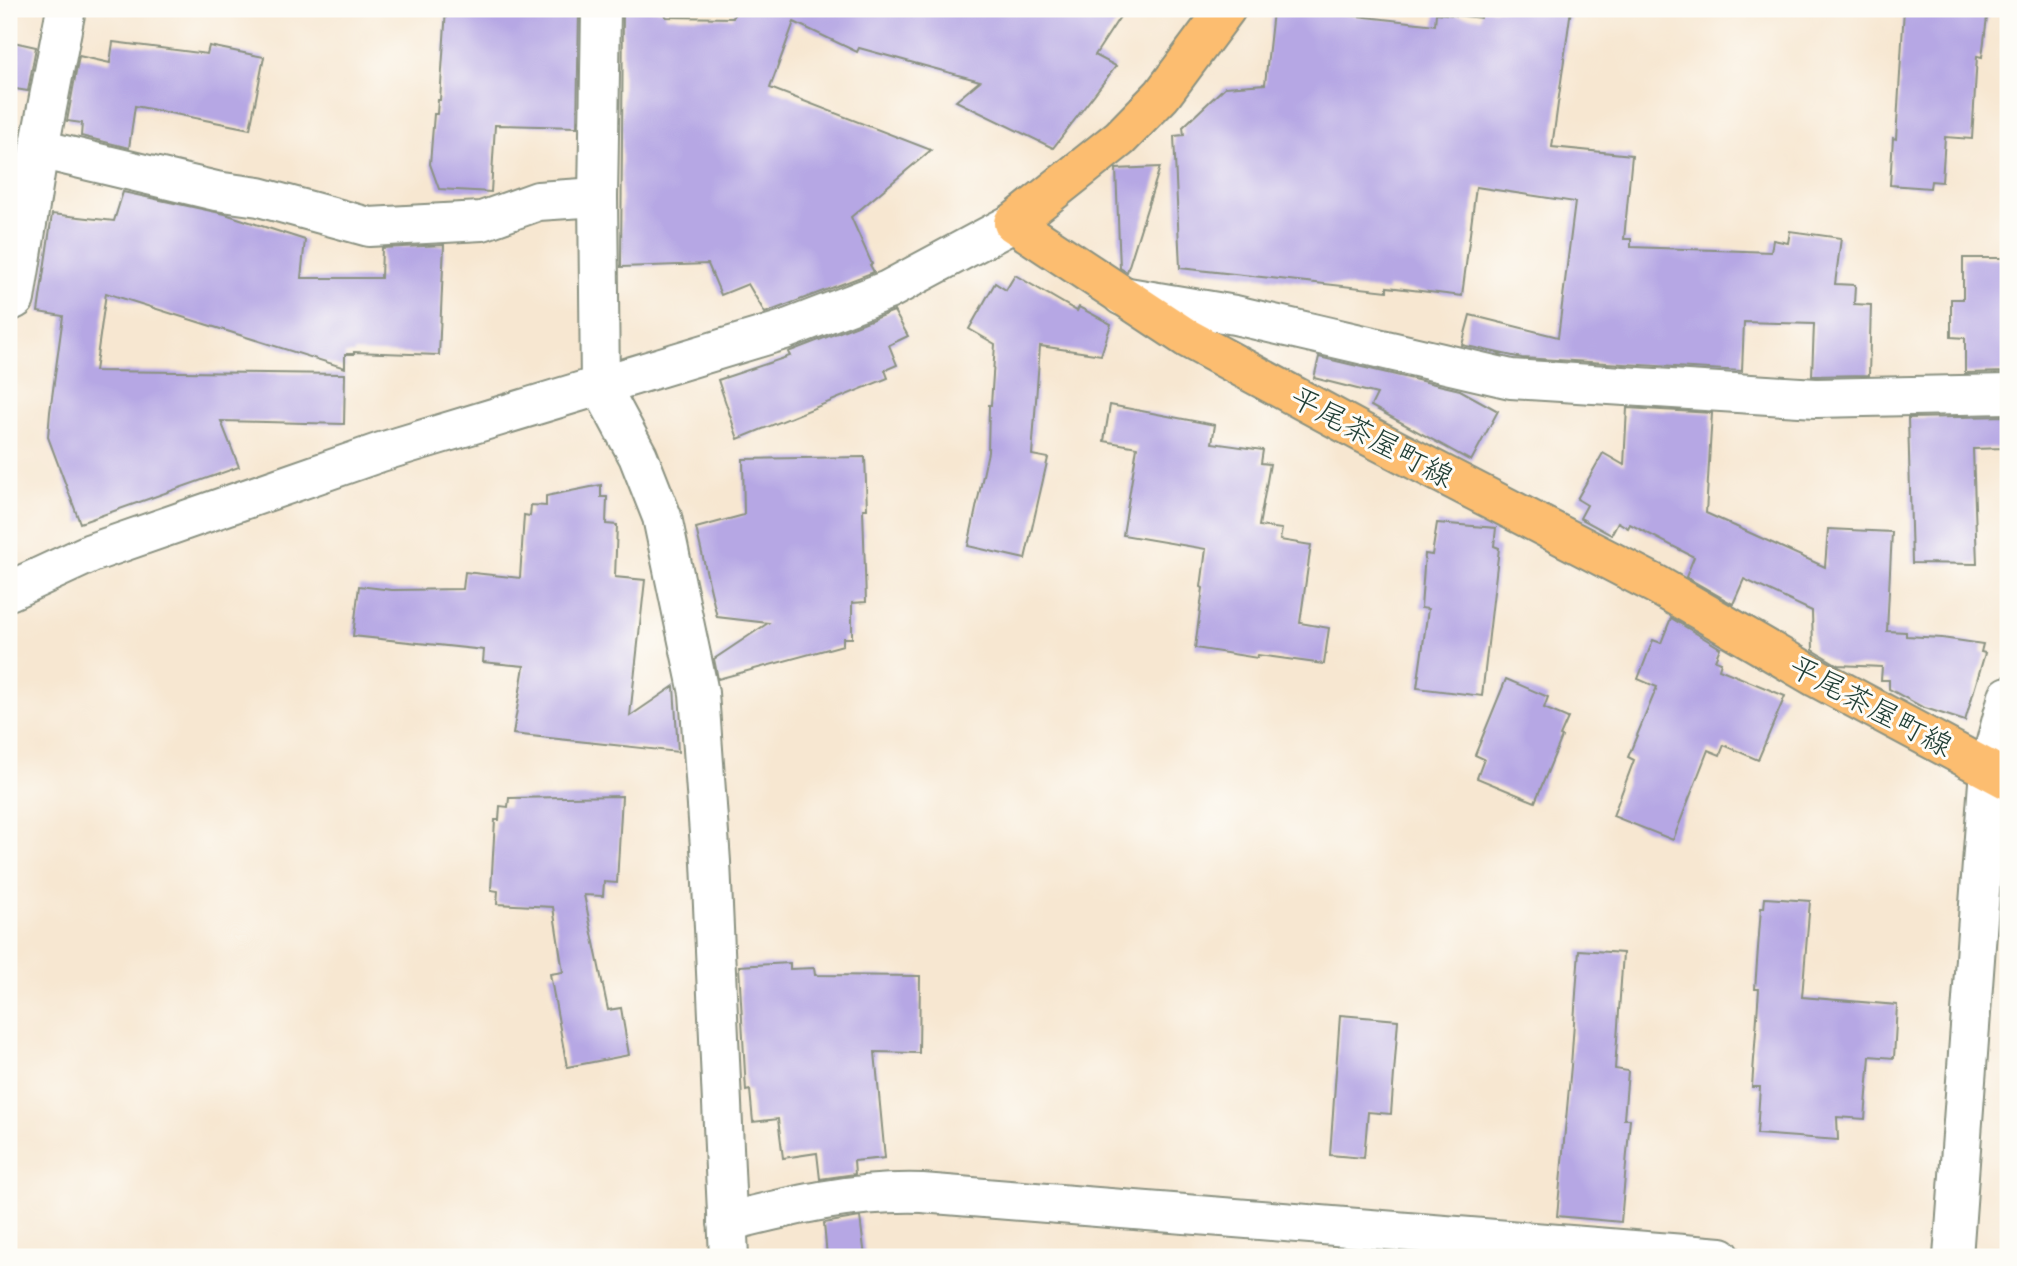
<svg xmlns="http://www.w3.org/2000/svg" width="2017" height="1266" viewBox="0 0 2017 1266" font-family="Caveat,'Klee One',sans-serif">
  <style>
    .building { fill: #b6a7e4 }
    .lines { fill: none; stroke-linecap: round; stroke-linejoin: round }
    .minor-casing { stroke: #8b9282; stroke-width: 42 }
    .major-casing { stroke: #8b9282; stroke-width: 42 }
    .minor { stroke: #fff; stroke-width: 38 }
    .major { stroke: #fcbd6f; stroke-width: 38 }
    .labels { text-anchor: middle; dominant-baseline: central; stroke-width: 6; stroke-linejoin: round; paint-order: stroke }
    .street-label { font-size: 30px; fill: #1f3d34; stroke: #fdfcf7 }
  </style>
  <rect width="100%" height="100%" fill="#fdfcf7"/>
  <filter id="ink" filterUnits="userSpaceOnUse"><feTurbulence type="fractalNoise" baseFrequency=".0143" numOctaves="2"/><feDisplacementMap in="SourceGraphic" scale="14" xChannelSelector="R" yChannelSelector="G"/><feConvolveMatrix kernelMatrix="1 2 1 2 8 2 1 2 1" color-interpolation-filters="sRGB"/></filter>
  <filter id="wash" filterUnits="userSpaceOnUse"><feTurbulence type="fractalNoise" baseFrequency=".00686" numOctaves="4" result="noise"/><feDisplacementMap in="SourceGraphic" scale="28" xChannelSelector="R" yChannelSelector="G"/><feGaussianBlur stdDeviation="1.57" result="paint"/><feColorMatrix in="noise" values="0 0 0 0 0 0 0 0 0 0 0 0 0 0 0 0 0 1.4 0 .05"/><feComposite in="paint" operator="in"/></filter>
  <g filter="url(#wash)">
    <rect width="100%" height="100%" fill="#f7e7d1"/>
    <g id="blocks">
      <!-- building -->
      <g class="building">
        <polygon points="446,9 579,9 577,127 495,125 491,192 439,189 430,164 434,114 437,114 438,100 440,100"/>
        <polygon points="623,9 665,10 666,17 733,18 736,9 1125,9 1095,55 1116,66 1053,148 956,101 980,81 859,48 857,52 794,22 770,88 931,150 851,217 872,264 870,265 874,272 765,313 748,284 721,295 708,264 621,267"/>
        <polygon points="1296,9 1435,25 1436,13 1481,18 1482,9 1571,9 1552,147 1632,155 1624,239 1631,239 1631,247 1771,252 1773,240 1788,243 1790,231 1841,238 1835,284 1855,285 1854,304 1871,305 1869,375 1812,376 1814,324 1744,322 1742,371 1522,358 1462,345 1470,315 1558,337 1575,202 1476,187 1462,296 1387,287 1387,291 1180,268 1174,136 1184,135 1183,127 1225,87 1265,84 1273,12 1295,15"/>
        <polygon points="1904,9 1988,9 1982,57 1977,56 1972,139 1945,137 1942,182 1931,181 1930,188 1890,185 1893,138 1896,139"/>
        <polygon points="9,41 36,47 28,91 9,88"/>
        <polygon points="113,42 207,54 209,46 264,57 250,129 135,106 129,148 81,136 82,123 67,121 79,56 110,63"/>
        <polygon points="1160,167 1127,272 1120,268 1116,169"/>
        <polygon points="123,192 225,214 305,240 301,278 381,278 382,248 444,245 439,355 354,352 354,354 345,354 345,368 106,293 95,371 345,374 344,424 221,421 239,467 80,523 48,437 50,412 63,316 38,312 52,214 114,221"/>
        <polygon points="1963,258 2008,258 2008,372 1965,373 1965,338 1951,337 1951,299 1963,299"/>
        <polygon points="1015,275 1077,311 1079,307 1111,324 1101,355 1040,346 1032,455 1048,458 1025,559 968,546 988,452 989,405 991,405 995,344 969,329 995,283 1006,290"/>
        <polygon points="894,311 908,336 889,345 897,365 885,370 888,378 738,439 718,380 790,356 788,352"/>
        <polygon points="1319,357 1460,390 1498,411 1471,461 1371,406 1377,394 1314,378"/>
        <polygon points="1110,405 1215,425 1212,443 1263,450 1261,463 1270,464 1259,526 1282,529 1280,540 1311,545 1300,623 1329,628 1324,664 1258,655 1257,658 1195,648 1203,588 1201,587 1206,549 1123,535 1137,447 1104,441"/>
        <polygon points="1627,408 1712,413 1706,513 1825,567 1828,529 1892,532 1887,631 1906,632 1906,636 1942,638 1983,644 1981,652 1985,653 1965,721 1922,707 1889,689 1889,680 1881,680 1882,667 1838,665 1813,650 1812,611 1744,579 1733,604 1686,577 1694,557 1630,524 1628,528 1618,522 1611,535 1580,518 1587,505 1577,499 1603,453 1624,465"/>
        <polygon points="2008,416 2008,439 2004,439 2004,448 1973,449 1977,564 1912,563 1908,418"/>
        <polygon points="865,457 867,509 863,509 866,602 852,603 852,638 843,638 843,645 718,679 714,659 768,623 717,617 696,528 744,515 743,459"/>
        <polygon points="601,485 601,497 607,497 606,524 617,525 615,577 645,580 630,716 674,686 678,752 513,734 524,666 483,662 484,650 353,636 359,586 392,590 463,589 465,572 520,578 524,515 530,516 531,505 546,506 546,496"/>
        <polygon points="1437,523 1496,528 1494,546 1499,548 1482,696 1417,688 1428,609 1421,608 1425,554 1432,555"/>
        <polygon points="1671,618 1720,648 1715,660 1721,662 1719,669 1785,696 1758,760 1724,745 1720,755 1708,750 1673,840 1613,816 1634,760 1628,757 1657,687 1638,679 1653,640 1661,643"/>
        <polygon points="1506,679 1548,697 1544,708 1568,718 1560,736 1562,737 1535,802 1477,778 1484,759 1475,755"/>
        <polygon points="622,796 617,883 604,882 603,896 584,895 608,1010 621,1008 629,1055 567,1067 550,974 563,972 553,907 497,904 498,891 491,890 495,820 499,820 500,806 508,807 509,798"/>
        <polygon points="1765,898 1810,901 1802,997 1897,1005 1894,1058 1870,1056 1865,1119 1837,1117 1838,1140 1757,1134 1760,1087 1752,1087 1759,989 1755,989 1761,908 1764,908"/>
        <polygon points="1579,950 1623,953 1615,1069 1628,1071 1624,1119 1630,1119 1621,1222 1557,1216 1571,1066"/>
        <polygon points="790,963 790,969 814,968 815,975 920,976 919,1053 875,1052 885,1158 854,1161 855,1174 820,1179 817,1153 783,1158 778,1119 753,1122 750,1090 746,1091 739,966"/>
        <polygon points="1340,1015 1398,1020 1391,1114 1368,1112 1364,1158 1330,1155"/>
        <polygon points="860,1217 865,1257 827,1257 824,1223"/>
      </g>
    </g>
  </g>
  <g filter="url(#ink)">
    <use href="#blocks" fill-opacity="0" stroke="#8b9282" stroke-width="2"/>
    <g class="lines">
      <defs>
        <g id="minor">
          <polyline points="601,9 598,197 600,385 638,456 662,517 699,693 711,862 729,1257"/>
          <polyline points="39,149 216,191 259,197 369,227 482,221 538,201 598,197"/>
          <polyline points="1122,296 1235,315 1511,379 1816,398 2008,394"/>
          <polyline points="9,302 15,299 39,149 66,9"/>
          <polyline points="9,591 91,553 381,452 784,330 888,290 1013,223"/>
          <path d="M727 1222C794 1205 852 1191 922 1193L1721 1257"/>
          <polyline points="1953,1257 1989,769 2008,696"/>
        </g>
        <polyline id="major" points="1226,9 1162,95 1120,138 1013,223 1187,338 1363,433 1657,585 1817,678 2008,780"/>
      </defs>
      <!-- minor casing -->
      <use href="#minor" class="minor-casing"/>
      <!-- major casing -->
      <use href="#major" class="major-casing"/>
      <!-- minor -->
      <use href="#minor" class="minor"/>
      <!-- major -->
      <use href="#major" class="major"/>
    </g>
  </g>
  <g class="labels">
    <!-- street labels -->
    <g class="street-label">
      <text transform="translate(1372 437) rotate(28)">平尾茶屋町線</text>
      <text transform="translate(1871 706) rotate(28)">平尾茶屋町線</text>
    </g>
  </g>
  <!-- margin -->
  <rect width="2017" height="1266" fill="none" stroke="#fdfcf7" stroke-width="35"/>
</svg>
